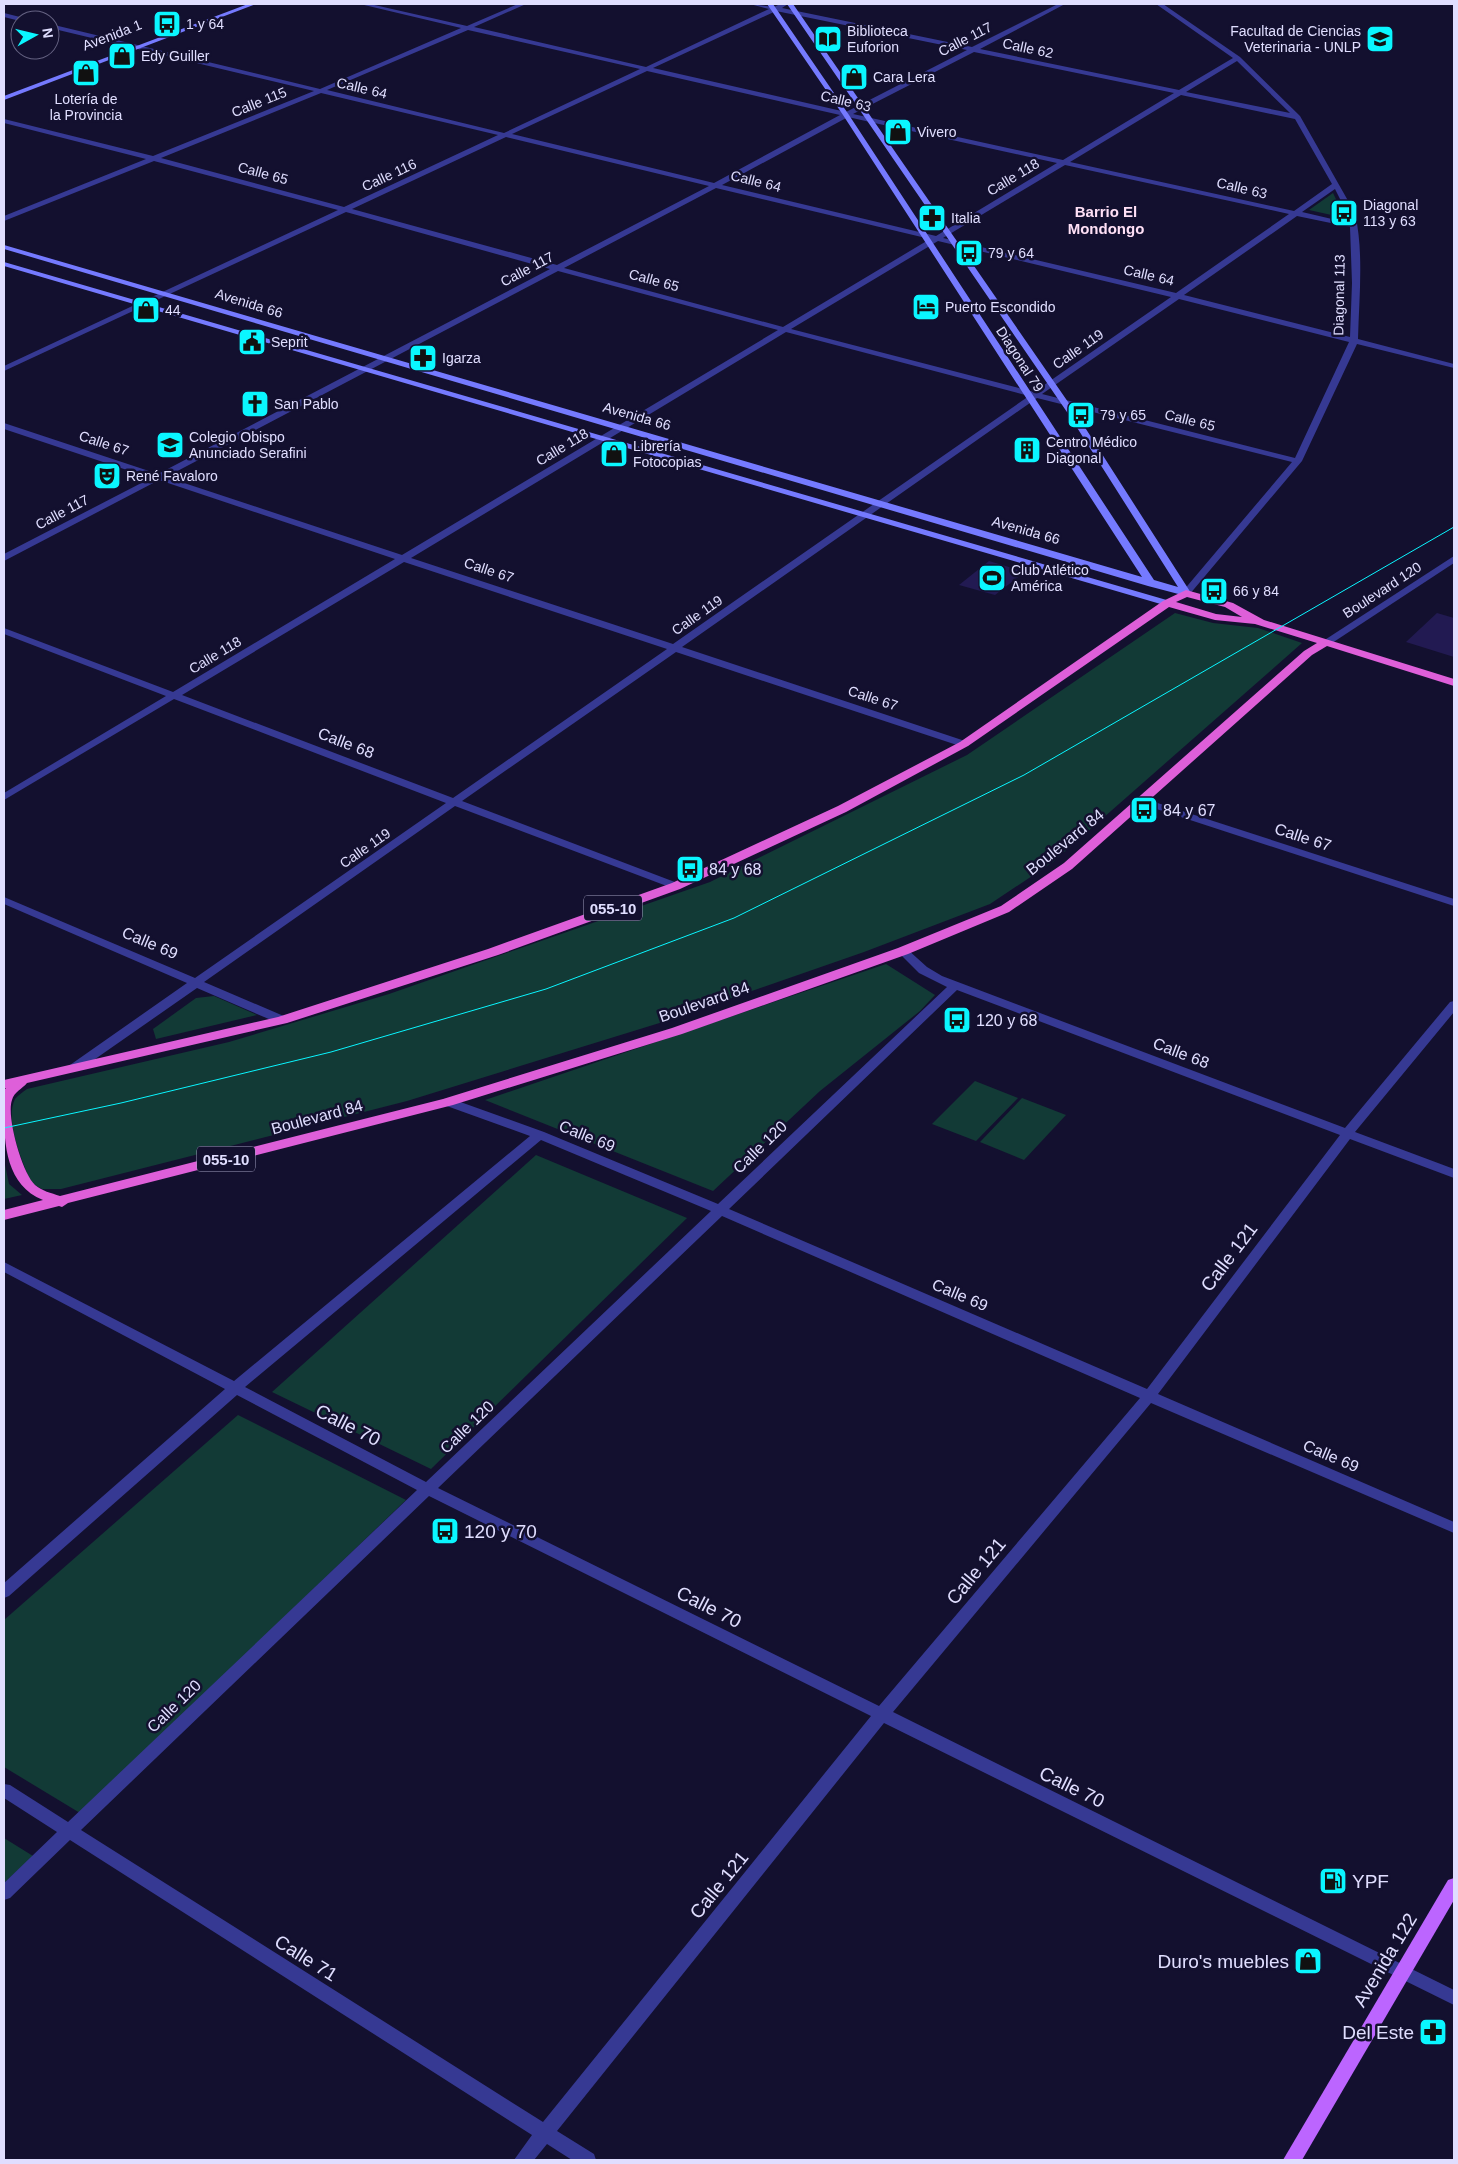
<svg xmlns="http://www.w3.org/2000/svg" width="1458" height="2164" viewBox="0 0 1458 2164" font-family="Arial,sans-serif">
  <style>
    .green { fill: #123a36 }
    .building { fill: #221a52 }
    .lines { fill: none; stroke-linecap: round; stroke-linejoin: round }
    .minor { fill: #363993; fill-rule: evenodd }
    .tertiary { fill: #363993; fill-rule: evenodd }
    .secondary { fill: #757aff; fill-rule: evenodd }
    .primary { fill: #bc65ff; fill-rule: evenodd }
    .trunk { fill: #de5fd9; fill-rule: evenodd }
    .tram { stroke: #0af6ff; stroke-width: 1 }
    .labels { text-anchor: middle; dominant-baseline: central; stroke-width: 5; stroke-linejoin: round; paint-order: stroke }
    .far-poi-label { font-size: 14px; fill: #e0deff; stroke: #13102f; text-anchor: start }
    .far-street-label { font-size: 14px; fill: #e0deff; stroke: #13102f }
    .far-neighbourhood-label { font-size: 15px; font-weight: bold; fill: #ffe0f6; stroke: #13102f }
    .shield { fill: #13102f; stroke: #a2a0c1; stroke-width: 1 }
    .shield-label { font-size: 15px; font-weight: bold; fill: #e0deff }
    .street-label { font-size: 16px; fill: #e0deff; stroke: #13102f }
    .poi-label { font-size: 16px; fill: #e0deff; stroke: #13102f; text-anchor: start }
    .near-street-label { font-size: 19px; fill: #e0deff; stroke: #13102f }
    .near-poi-label { font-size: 19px; fill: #e0deff; stroke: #13102f; text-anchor: start }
  </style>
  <rect width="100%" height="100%" fill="#13102f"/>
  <!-- green -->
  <g class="green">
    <polygon points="1333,193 1345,218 1309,210"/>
    <path d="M1175 613 1213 623 1258 628 1302 643 1053 862 990 904 864 952 666 1021 407 1101 61 1189H42L31 1183C23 1162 4 1121 15 1099 18 1095 23 1092 27 1089L229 1042 389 994 710 882 967 755Z"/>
    <polygon points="886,964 935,995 920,1011 820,1091 713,1191 485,1100"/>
    <polygon points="214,996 257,1015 156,1039 153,1029 196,998"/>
    <polygon points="975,1081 1018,1098 976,1141 932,1124"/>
    <polygon points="1022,1098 1066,1115 1024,1160 980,1142"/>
    <polygon points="536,1155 687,1218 431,1469 272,1392"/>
    <polygon points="4,1160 9,1184 22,1195 4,1199"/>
    <polygon points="238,1415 406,1500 80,1813 4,1767 4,1620"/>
    <polygon points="4,1838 33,1856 4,1883"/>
  </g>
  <!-- building -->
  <g class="building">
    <polygon points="989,561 1025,572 995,595 959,585"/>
    <polygon points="1437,613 1454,618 1454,657 1406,642"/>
  </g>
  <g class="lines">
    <!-- minor -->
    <g class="minor">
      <path d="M360 4H370L467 26 518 4H526L474 27 646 67 769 9 750 4 774 7 780 4H788L782 8 972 47 1058 4H1065L980 49 1179 90 1233 58 1156 4H1163L1240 57 1300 116 1355 213C1364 253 1359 298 1358 339L1454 364V368L1357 344 1302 461 1189 595H1183V591L1292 462 1037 398 682 647 968 742 969 744 968 746H960L676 652 462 801 680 884 682 886 680 888H672L455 806 204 982 286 1017 288 1020 286 1023H278L197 988 78 1071H70L68 1068 70 1065 187 983 4 904V897L195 978 446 803 174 699 4 800V793L166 696 4 634V628L173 692 395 559 159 480 4 561V554L151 478 4 429V423L158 474 550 269 346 212 4 371V366L338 210 154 161 4 221V216L146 159 4 123V119L153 156 314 91 50 28V24L320 89 461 28ZM776 11 967 50 846 112 653 68ZM468 30 640 69 504 133 327 90ZM974 52 1174 93 1063 160 853 114ZM1237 61 1290 113 1186 92ZM647 71 840 115 714 183 512 134ZM321 93 498 135 344 207 161 158ZM1181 95 1295 119 1332 184 1294 211 1070 162ZM848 117 870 122 1057 163 936 236 722 185ZM506 137 709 186 557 265 352 209ZM1065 165 1289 214 1176 293 943 238ZM716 188 930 239 783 327 564 268ZM1335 189 1347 213 1349 223 1302 212ZM1297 216 1350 227 1352 283 1350 337 1184 295ZM938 241 1171 297 1034 392 791 329ZM558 271 778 330 402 555 166 477ZM1179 299 1349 342 1295 458 1042 394ZM786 332 1029 396 673 644 411 558ZM404 562 667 649 453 798 182 695Z"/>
      <polygon points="4,13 28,19 29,20 20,21 4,17"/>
      <polygon points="1142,798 1454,899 1454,906 1138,803 1137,801 1138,799"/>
      <path d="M903 947 907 949 927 967 942 976 1345 1128 1450 1002 1454 1001V1012L1355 1132 1454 1169V1178L1350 1139 1158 1394 1454 1522V1533L1151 1403 893 1712 1454 1990V2005L884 1723 557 2131 594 2154 596 2160H572L547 2144 534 2160H514L532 2135 70 1840 10 1898 4 1900V1883L57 1832 4 1798V1784L10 1785 68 1822 417 1490 237 1395 9 1596 4 1598V1583L225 1389 4 1272V1262L234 1381 530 1136 444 1105 442 1102 444 1099H452L544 1132 718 1204 947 987 919 973 897 951ZM957 990 1340 1135 1147 1389 729 1209ZM541 1140 711 1211 426 1482 245 1387ZM722 1216 1140 1398 879 1706 438 1488ZM429 1496 871 1716 543 2122 81 1830Z"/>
    </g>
    <!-- tertiary -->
    <polygon class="tertiary" points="1454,556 1454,563 1329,645 1321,645 1320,643"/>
    <!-- secondary -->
    <g class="secondary">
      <polygon points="248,4 256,4 4,100 4,96"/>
      <polygon points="767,4 773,4 849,115 1154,580 1178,587 1069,415 787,4 793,4 1077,415 1191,593 1189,595 1186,596 1148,586 4,249 4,245 1142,577 843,115"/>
      <polygon points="4,262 1170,601 1172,603 1167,606 1164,605 4,266"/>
    </g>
    <!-- primary -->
    <polygon class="primary" points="1454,1878 1454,1900 1302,2160 1283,2160 1448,1880"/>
    <!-- trunk -->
    <path class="trunk" d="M1186 590 1233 603 1264 620 1454 679V686L1327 646 1312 655 1072 869 1009 912 908 954 682 1034 453 1105 68 1203 62 1207 59 1206 4 1220V1210L43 1200C0 1183 4 1130 4 1090L6 1088H4V1080L278 1017 488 949 672 883 838 806 960 742 1163 601ZM1187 597 1225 607 1242 617 1216 614 1176 602ZM1169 607 1215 620 1255 624 1317 643 1304 651 1064 863 1001 906 898 948 672 1028 443 1099 60 1196C51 1193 42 1191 35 1185 22 1173 6 1116 12 1100 14 1092 22 1089 27 1083L287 1023 498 955 680 889 846 812 968 746Z"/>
    <!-- tram -->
    <polyline class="tram" points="4,1128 121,1103 331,1052 546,989 734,918 1024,775 1454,527"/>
  </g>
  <!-- icons -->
  <defs>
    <symbol id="bus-square" viewBox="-11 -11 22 22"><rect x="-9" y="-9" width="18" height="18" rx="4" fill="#0af6ff" stroke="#13102f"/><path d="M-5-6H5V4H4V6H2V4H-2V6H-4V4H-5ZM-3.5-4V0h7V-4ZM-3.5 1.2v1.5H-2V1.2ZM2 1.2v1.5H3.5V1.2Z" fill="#111"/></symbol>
    <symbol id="library-square" viewBox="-11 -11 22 22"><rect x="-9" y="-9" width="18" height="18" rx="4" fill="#0af6ff" stroke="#13102f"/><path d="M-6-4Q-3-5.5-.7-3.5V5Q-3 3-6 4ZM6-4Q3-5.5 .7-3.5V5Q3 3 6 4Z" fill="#111"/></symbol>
    <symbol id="university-square" viewBox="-11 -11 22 22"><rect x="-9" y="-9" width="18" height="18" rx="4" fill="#0af6ff" stroke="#13102f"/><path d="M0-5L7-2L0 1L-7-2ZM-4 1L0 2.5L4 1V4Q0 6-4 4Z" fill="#111"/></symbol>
    <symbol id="shop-square" viewBox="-11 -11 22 22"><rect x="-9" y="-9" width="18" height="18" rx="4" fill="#0af6ff" stroke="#13102f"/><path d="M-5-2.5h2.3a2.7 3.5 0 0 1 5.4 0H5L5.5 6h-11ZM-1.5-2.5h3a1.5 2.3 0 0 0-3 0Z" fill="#111"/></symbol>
    <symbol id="pharmacy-square" viewBox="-11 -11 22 22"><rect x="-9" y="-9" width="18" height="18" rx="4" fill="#0af6ff" stroke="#13102f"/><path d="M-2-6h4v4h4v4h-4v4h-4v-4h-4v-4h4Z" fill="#111"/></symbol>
    <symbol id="hotel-square" viewBox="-11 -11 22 22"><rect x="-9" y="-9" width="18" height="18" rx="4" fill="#0af6ff" stroke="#13102f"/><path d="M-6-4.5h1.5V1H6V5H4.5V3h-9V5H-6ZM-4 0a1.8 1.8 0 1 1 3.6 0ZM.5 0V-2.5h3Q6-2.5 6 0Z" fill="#111"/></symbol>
    <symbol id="civic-square" viewBox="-11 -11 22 22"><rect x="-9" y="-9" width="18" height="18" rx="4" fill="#0af6ff" stroke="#13102f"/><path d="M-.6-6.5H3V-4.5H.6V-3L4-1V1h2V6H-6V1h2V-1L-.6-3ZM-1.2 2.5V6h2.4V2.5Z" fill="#111"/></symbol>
    <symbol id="church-square" viewBox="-11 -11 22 22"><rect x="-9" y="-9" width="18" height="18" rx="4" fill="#0af6ff" stroke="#13102f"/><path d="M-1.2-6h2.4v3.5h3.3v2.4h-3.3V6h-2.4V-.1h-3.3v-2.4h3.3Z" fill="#111"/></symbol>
    <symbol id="school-square" viewBox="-11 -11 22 22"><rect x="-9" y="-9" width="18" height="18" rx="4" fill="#0af6ff" stroke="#13102f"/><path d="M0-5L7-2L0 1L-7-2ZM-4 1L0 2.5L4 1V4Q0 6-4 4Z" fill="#111"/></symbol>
    <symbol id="building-square" viewBox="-11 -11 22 22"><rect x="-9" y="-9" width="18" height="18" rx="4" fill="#0af6ff" stroke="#13102f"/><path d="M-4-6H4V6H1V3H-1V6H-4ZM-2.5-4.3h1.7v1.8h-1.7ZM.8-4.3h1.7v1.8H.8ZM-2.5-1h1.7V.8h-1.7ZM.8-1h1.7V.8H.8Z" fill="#111"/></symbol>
    <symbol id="theatre-square" viewBox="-11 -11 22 22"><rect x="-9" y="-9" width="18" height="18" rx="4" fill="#0af6ff" stroke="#13102f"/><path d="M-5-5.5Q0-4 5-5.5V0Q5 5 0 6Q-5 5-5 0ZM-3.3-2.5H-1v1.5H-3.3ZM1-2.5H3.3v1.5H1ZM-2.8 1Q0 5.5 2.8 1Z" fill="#111"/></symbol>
    <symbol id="stadium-square" viewBox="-11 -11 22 22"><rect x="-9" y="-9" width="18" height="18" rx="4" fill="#0af6ff" stroke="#13102f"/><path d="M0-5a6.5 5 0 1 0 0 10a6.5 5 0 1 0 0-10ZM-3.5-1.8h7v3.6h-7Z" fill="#111"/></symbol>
    <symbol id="fuel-square" viewBox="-11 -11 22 22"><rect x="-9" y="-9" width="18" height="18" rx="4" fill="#0af6ff" stroke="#13102f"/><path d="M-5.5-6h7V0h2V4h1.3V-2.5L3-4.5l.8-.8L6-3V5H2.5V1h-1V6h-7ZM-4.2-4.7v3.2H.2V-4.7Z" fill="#111"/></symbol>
  </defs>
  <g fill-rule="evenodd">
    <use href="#bus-square" x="151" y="8" width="32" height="32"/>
    <use href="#library-square" x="812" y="23" width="32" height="32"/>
    <use href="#university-square" x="1364" y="23" width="32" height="32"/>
    <use href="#shop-square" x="106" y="40" width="32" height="32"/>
    <use href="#shop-square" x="70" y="57" width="32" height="32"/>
    <use href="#shop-square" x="838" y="61" width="32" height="32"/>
    <use href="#shop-square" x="882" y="116" width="32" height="32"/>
    <use href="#bus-square" x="1328" y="197" width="32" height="32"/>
    <use href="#pharmacy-square" x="916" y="202" width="32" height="32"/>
    <use href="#bus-square" x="953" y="237" width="32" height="32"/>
    <use href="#hotel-square" x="910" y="291" width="32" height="32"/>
    <use href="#shop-square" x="130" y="294" width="32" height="32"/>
    <use href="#civic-square" x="236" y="326" width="32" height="32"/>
    <use href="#pharmacy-square" x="407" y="342" width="32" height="32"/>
    <use href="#church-square" x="239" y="388" width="32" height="32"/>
    <use href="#bus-square" x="1065" y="399" width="32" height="32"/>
    <use href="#school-square" x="154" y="429" width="32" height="32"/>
    <use href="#building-square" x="1011" y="434" width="32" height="32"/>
    <use href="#shop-square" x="598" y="438" width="32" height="32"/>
    <use href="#theatre-square" x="91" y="460" width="32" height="32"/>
    <use href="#stadium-square" x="976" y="562" width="32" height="32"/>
    <use href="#bus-square" x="1198" y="575" width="32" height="32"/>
    <use href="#bus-square" x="1128" y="794" width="32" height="32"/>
    <use href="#bus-square" x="674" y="853" width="32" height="32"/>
    <use href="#bus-square" x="941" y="1004" width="32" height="32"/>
    <use href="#bus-square" x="429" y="1515" width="32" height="32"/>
    <use href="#fuel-square" x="1317" y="1865" width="32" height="32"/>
    <use href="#shop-square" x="1292" y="1945" width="32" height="32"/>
    <use href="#pharmacy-square" x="1417" y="2016" width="32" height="32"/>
  </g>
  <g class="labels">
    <!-- far-poi labels -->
    <g class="far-poi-label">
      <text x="186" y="24">1 y 64</text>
      <text x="847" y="31">Biblioteca<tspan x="847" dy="16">Euforion</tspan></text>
      <text x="1361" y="31" text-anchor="end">Facultad de Ciencias<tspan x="1361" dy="16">Veterinaria - UNLP</tspan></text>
      <text x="141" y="56">Edy Guiller</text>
      <text x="873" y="77">Cara Lera</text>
      <text x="86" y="99" text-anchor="middle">Lotería de<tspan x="86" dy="16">la Provincia</tspan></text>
      <text x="917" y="132">Vivero</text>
      <text x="1363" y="205">Diagonal<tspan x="1363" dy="16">113 y 63</tspan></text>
      <text x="951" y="218">Italia</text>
      <text x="988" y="253">79 y 64</text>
      <text x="945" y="307">Puerto Escondido</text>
      <text x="165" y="310">44</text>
      <text x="271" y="342">Seprit</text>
      <text x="442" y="358">Igarza</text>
      <text x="274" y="404">San Pablo</text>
      <text x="1100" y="415">79 y 65</text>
      <text x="189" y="437">Colegio Obispo<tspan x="189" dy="16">Anunciado Serafini</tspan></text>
      <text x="1046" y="442">Centro Médico<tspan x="1046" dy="16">Diagonal</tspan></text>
      <text x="633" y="446">Librería<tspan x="633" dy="16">Fotocopias</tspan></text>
      <text x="126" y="476">René Favaloro</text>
      <text x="1011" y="570">Club Atlético<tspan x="1011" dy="16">América</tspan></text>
      <text x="1233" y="591">66 y 84</text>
    </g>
    <!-- far-street labels -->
    <g class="far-street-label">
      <text transform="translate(112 35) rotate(-21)">Avenida 1</text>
      <text transform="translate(965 39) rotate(-27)">Calle 117</text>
      <text transform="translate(1028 48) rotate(12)">Calle 62</text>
      <text transform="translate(362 88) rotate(13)">Calle 64</text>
      <text transform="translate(846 101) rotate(13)">Calle 63</text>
      <text transform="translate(259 102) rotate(-22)">Calle 115</text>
      <text transform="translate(263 173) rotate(15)">Calle 65</text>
      <text transform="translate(389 175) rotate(-25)">Calle 116</text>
      <text transform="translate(1013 177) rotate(-31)">Calle 118</text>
      <text transform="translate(756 181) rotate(14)">Calle 64</text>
      <text transform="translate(1242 188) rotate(13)">Calle 63</text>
      <text transform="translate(527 269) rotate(-28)">Calle 117</text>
      <text transform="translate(1149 275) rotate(13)">Calle 64</text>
      <text transform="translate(654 280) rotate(15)">Calle 65</text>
      <text transform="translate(1339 295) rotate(-89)">Diagonal 113</text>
      <text transform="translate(249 303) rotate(17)">Avenida 66</text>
      <text transform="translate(1078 349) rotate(-35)">Calle 119</text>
      <text transform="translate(1020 359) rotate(57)">Diagonal 79</text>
      <text transform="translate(637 416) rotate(16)">Avenida 66</text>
      <text transform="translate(1190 420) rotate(14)">Calle 65</text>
      <text transform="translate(104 443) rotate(18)">Calle 67</text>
      <text transform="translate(562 447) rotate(-31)">Calle 118</text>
      <text transform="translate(62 512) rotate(-28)">Calle 117</text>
      <text transform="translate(1026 530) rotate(16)">Avenida 66</text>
      <text transform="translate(489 570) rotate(18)">Calle 67</text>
      <text transform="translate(1382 590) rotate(-33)">Boulevard 120</text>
      <text transform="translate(697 615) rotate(-35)">Calle 119</text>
      <text transform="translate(215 655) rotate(-31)">Calle 118</text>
      <text transform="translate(873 698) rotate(18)">Calle 67</text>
      <text transform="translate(365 848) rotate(-35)">Calle 119</text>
    </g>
    <!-- far-neighbourhood labels -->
    <g class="far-neighbourhood-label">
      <text x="1106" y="211">Barrio El<tspan x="1106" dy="17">Mondongo</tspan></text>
    </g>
    <!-- shield labels -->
    <g class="shield">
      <rect x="584" y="895.5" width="58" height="25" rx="4"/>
      <rect x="197" y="1146.5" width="58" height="25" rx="4"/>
    </g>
    <g class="shield-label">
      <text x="613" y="908">055-10</text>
      <text x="226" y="1159">055-10</text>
    </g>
    <!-- street labels -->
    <g class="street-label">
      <text transform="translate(346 743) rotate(21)">Calle 68</text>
      <text transform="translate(1303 837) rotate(18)">Calle 67</text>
      <text transform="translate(1065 842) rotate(-39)">Boulevard 84</text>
      <text transform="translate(150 943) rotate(23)">Calle 69</text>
      <text transform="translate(704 1002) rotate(-19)">Boulevard 84</text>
      <text transform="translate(1181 1053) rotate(21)">Calle 68</text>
      <text transform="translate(317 1117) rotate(-15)">Boulevard 84</text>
      <text transform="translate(587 1136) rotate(22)">Calle 69</text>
      <text transform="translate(760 1147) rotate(-44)">Calle 120</text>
      <text transform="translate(960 1295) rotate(23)">Calle 69</text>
      <text transform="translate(467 1427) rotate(-44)">Calle 120</text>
      <text transform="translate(1331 1456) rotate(23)">Calle 69</text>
      <text transform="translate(174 1706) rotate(-44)">Calle 120</text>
    </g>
    <!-- poi labels -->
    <g class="poi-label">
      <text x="1163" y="810">84 y 67</text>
      <text x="709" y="869">84 y 68</text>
      <text x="976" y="1020">120 y 68</text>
    </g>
    <!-- near-street labels -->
    <g class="near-street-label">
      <text transform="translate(1229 1257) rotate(-53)">Calle 121</text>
      <text transform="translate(348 1425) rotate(27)">Calle 70</text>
      <text transform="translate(976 1571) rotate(-50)">Calle 121</text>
      <text transform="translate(709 1607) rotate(27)">Calle 70</text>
      <text transform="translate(1072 1787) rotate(26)">Calle 70</text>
      <text transform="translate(719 1885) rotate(-51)">Calle 121</text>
      <text transform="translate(306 1958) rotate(32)">Calle 71</text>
      <text transform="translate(1385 1960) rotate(-59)">Avenida 122</text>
    </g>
    <!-- near-poi labels -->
    <g class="near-poi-label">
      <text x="464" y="1531">120 y 70</text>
      <text x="1352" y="1881">YPF</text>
      <text x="1289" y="1961" text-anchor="end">Duro's muebles</text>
      <text x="1414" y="2032" text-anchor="end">Del Este</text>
    </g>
  </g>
  <!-- border -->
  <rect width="1458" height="2164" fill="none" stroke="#e0deff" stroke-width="10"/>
  <!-- north arrow -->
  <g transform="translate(35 35) rotate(82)"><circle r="24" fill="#13102f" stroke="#656282"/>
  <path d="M0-4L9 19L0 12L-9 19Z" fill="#0af6ff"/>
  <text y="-8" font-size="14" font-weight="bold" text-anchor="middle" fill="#e0deff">N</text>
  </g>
</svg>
